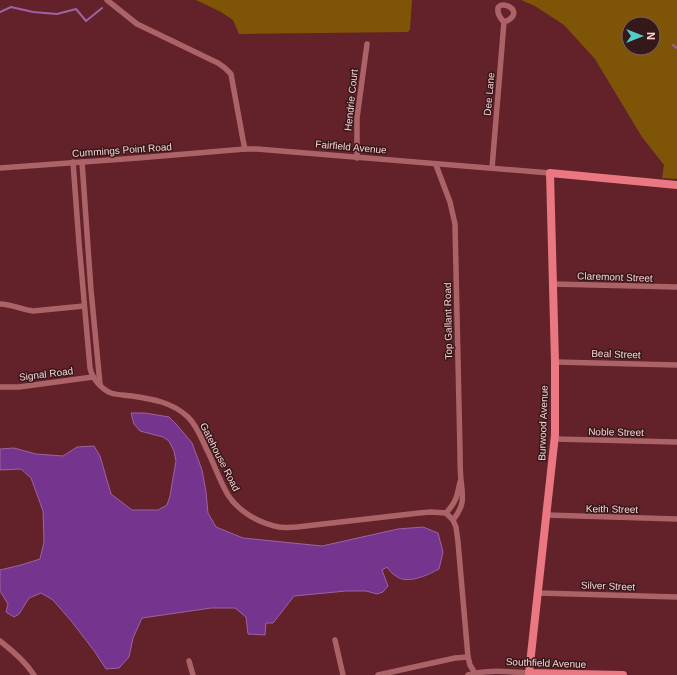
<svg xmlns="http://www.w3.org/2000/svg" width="677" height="675" viewBox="0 0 677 675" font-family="Helvetica,sans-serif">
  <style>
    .green { fill: #7e5506; fill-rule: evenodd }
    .water { fill: #75348d; stroke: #9d63a2 }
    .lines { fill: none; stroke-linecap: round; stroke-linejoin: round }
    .stream { stroke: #9d63a2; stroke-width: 2 }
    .street { stroke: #ac6368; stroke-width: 5.5 }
    .secondary { stroke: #ea7781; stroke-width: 8 }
    .labels { text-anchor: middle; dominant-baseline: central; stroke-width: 3; stroke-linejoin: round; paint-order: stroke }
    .street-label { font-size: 10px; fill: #fbd1d2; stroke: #35181a }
  </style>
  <rect width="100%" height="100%" fill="#632129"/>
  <!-- green -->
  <g class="green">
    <polygon points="196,0 412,0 410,29 408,32 239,34 233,20 221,12"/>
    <path d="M521 0H677V179L662 178 664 165 642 137 595 59 564 25 535 6ZM629 24H653V48H629Z"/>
  </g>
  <!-- water -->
  <path class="water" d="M131 413H145L169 417 177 425 192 443 202 470 206 492 208 513 216 527 243 538 322 546 398 529 423 527 438 533 443 552 439 569C428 575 407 585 396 576 392 574 389 570 387 567L382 570 388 586 383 592 377 594 366 591H346L294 596 273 623H266L265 635 248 634 246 617 235 608H211L142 618 133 638 129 657 119 668 106 669 95 652 72 622 53 600 41 593 29 598 19 614 14 617 6 612 8 604 0 591V570L21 565 40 559 44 542 43 511 31 478 21 469 0 470V449L14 448 36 454 63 456 77 447 94 446 100 456 111 494 132 510H158L167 505 170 496 173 478 176 461 174 451 169 441 163 437 140 431 134 424Z"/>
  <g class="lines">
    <!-- stream -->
    <g class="stream">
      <polyline points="0,12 11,7 33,12 57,14 76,9 86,21 102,8"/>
      <polyline points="673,45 677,48"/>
    </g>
    <!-- street -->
    <g class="street">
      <polyline points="107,0 137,24 218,63 225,68 231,74 243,140 245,149"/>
      <polyline points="357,158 357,118 367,44"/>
      <path d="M73 162 79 243 90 368C92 378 101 389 111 393 117 395 125 395 132 396 152 399 172 402 188 417 197 426 201 437 206 448 214 463 219 480 228 495 239 512 259 523 279 527 285 528 291 527 297 527L419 513 431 512 446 513"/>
      <polyline points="82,162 91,290 100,384"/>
      <path d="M436 165 450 202 455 224 460 451C460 461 460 471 461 480 463 497 465 505 453 520"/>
      <polyline points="0,168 138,158 245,149 257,149 550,173"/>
      <path d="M492 168 504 22C500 18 497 14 498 8 502 0 522 10 510 19 508 21 506 21 504 22"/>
      <polyline points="552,284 677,287"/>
      <path d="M0 304C12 304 22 310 33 311L84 306"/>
      <polyline points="555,362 677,365"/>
      <polyline points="0,387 19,387 93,377"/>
      <polyline points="555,439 677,442"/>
      <polyline points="446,513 453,520 456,527 458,542 468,657 470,665 476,675"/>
      <path d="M446 513C456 502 457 497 460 482"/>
      <polyline points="546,515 677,519"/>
      <polyline points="538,593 677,597"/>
      <polyline points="335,640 343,675"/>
      <path d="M0 641C13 651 25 661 34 675"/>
      <polyline points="189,661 193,675"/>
      <polyline points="378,675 455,658 468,657"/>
      <path d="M468 675C488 669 509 672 529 673"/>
    </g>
    <!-- secondary -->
    <polyline class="secondary" points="623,675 529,673 555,435 555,362 550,173 677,185"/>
  </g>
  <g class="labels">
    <!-- street labels -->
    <g class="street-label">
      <text transform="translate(489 94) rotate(-85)">Dee Lane</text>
      <text transform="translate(351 100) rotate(-84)">Hendrie Court</text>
      <text transform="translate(351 147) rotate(5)">Fairfield Avenue</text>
      <text transform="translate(122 150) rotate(-4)">Cummings Point Road</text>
      <text transform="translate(615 277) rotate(2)">Claremont Street</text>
      <text transform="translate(448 321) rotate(-91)">Top Gallant Road</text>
      <text transform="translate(616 354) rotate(2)">Beal Street</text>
      <text transform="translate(46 374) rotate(-7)">Signal Road</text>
      <text transform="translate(543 423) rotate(-88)">Burwood Avenue</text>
      <text transform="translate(616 432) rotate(1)">Noble Street</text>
      <text transform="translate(220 457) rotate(63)">Gatehouse Road</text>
      <text transform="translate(612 509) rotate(1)">Keith Street</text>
      <text transform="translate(608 586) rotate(2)">Silver Street</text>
      <text transform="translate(546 663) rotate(2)">Southfield Avenue</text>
    </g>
  </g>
  <!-- north arrow -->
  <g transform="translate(641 36) rotate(90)"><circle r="19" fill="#35181a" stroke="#846264"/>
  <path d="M0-3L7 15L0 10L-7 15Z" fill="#52cdce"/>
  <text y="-6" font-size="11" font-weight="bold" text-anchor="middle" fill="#fbd1d2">N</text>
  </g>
</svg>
